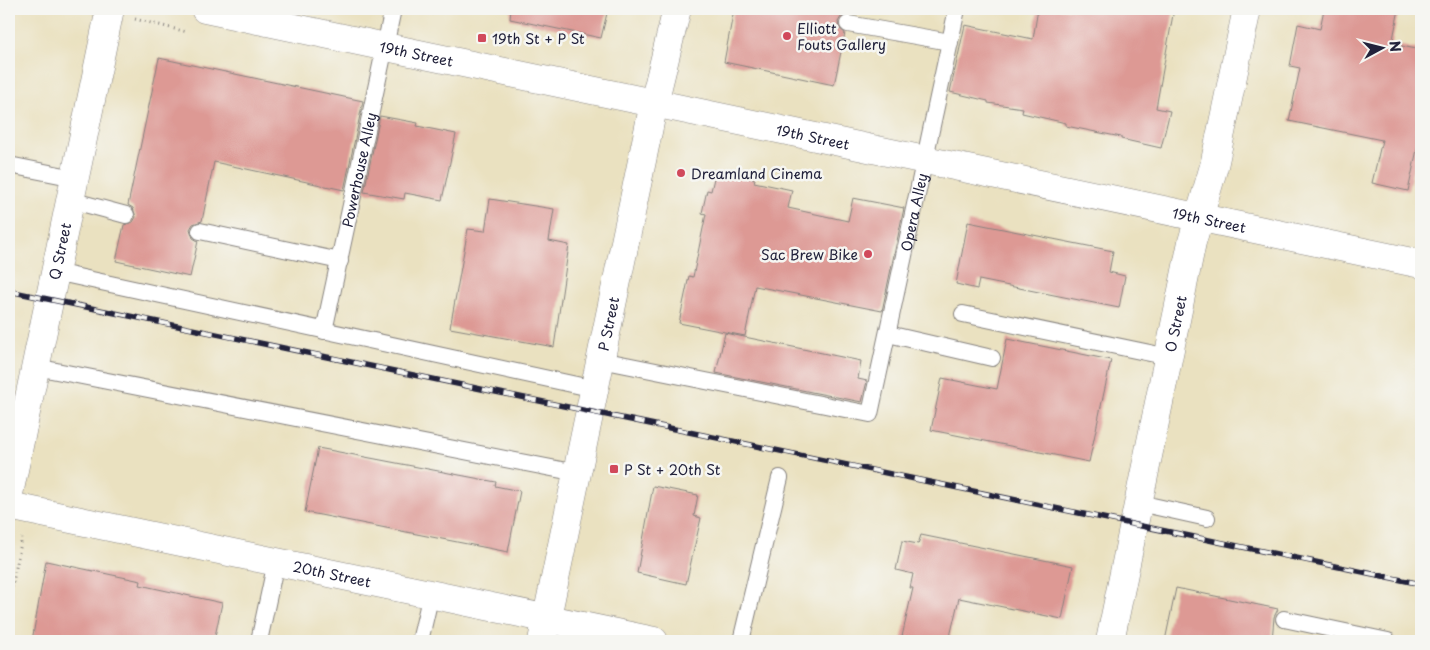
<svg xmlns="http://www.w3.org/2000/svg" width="1430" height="650" viewBox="0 0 1430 650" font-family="'Playpen Sans',sans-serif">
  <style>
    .building { fill: #dd9994 }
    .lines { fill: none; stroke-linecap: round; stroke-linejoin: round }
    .lane-casing { stroke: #86827e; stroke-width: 18 }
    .street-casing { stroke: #86827e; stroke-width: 29 }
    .secondary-casing { stroke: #86827e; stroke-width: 29 }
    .path { stroke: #86827e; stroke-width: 3; stroke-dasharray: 1 4; stroke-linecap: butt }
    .lane { stroke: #fff; stroke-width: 16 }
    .street { stroke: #fff; stroke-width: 28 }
    .secondary { stroke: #fff; stroke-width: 28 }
    .rail-casing { stroke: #22223b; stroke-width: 5.5 }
    .rail { stroke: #f6f6f2; stroke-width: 4; stroke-dasharray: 11; stroke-linecap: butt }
    .poi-dot { fill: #d1495b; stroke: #f6f6f2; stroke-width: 2 }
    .labels { text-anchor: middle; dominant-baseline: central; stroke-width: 5; stroke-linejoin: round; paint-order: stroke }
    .poi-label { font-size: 14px; fill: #22223b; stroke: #f6f6f2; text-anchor: start }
    .street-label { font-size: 14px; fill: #22223b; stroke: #f6f6f2 }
  </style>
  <rect width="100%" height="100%" fill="#f6f6f2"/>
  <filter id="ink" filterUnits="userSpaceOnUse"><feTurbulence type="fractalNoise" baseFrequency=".02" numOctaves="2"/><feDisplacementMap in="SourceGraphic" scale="10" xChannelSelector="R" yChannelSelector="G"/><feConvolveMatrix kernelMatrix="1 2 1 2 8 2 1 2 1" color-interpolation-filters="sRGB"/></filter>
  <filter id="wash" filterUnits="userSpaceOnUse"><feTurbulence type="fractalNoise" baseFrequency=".0096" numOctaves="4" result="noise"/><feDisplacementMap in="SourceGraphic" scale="20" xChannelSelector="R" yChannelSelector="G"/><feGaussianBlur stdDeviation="1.12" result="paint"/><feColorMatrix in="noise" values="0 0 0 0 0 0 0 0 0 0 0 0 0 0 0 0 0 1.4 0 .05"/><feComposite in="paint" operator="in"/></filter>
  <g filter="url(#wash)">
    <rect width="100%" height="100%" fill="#eae1c0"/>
    <g id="blocks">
      <!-- building -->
      <g class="building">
        <polygon points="511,9 608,9 601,38 510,19"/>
        <polygon points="734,9 850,9 849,14 841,17 838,22 839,28 845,33 834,85 724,62"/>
        <polygon points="1038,9 1174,9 1156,108 1170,111 1161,148 1121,139 1121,137 1066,126 1066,123 1022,113 1023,108 988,103 988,101 950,92 965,25 1033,39"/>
        <polygon points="1324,9 1399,9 1392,44 1421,50 1421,131 1408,191 1372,183 1382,140 1289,121 1300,68 1290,66 1298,24 1320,29"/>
        <polygon points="159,58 363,101 344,190 214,162 202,221 193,224 190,229 193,238 198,241 190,277 116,261 124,225 133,222 136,217 133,208 128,205"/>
        <polygon points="380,116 418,123 417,126 456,134 442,200 405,193 404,199 364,192"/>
        <polygon points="715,174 732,178 733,175 755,179 754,182 792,190 788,208 848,221 853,198 904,208 882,311 755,286 745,336 679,323 689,276 693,277 706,214 702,213 707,190 711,191"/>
        <polygon points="490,199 554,209 549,241 569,245 554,347 450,328 468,229 485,231"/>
        <polygon points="968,222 1113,251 1109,272 1125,276 1119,308 979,280 977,289 956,284"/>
        <polygon points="725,333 861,361 858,379 867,381 862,402 716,373"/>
        <polygon points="1007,339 1111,360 1089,462 931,430 942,378 997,389"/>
        <polygon points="318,448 496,482 495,486 520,491 508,552 305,512"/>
        <polygon points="653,486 698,495 694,516 701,518 686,584 637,573"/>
        <polygon points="921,535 1073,566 1062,619 959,598 949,641 901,641 913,588 910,588 913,574 896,570 902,541 918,544"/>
        <polygon points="46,561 141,581 140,585 222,603 214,641 32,641"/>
        <polygon points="1176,588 1278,609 1274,617 1272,641 1165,641"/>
      </g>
    </g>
  </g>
  <g filter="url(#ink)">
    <use href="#blocks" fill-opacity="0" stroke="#86827e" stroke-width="1"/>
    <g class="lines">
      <defs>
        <g id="lane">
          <polyline points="848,24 950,42"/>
          <polyline points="9,165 75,178"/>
          <polyline points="70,200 126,215"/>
          <polyline points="200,231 340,261"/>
          <polyline points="55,272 595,389"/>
          <polyline points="963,314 1169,357"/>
          <path id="s1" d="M324 331 393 9"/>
          <polyline points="888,334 992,358"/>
          <path id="s2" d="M601 360 870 414 957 9"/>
          <polyline points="36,367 577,473"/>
          <polyline points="1139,503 1207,518"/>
          <polyline points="1284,619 1388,641"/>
          <polyline points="259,641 276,562"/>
          <polyline points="420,641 431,594"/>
          <polyline points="741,641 780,478"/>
        </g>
        <g id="street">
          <path id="s3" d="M9 506 654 641"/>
          <path id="s4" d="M1110 641 1192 242 1214 166 1247 9"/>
        </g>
        <g id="secondary">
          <path id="s5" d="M205 9 1421 264"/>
          <path id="s6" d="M9 494 110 9"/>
          <path id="s7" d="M542 641 654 103 677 9"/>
        </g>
      </defs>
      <!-- lane casing -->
      <use href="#lane" class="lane-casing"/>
      <!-- street casing -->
      <use href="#street" class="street-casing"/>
      <!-- secondary casing -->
      <use href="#secondary" class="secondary-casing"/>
      <!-- path -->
      <g class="path">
        <polyline points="135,19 187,32"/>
        <polyline points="9,602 22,538"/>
      </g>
      <!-- lane -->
      <use href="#lane" class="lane"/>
      <!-- street -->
      <use href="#street" class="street"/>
      <!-- secondary -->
      <use href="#secondary" class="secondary"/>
      <defs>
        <polyline id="rail" points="9,291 1421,584"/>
      </defs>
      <!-- rail casing -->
      <use href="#rail" class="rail-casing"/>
      <!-- rail -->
      <use href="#rail" class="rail"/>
    </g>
  </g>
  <!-- markers -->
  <g class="poi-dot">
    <circle cx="787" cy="36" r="5"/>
    <rect x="477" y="33" width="10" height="10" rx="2.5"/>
    <circle cx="681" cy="173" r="5"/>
    <circle cx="868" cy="254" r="5"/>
    <rect x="609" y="464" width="10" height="10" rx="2.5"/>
  </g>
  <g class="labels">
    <!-- poi labels -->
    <g class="poi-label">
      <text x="797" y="28">Elliott<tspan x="797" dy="16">Fouts Gallery</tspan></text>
      <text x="492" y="38">19th St + P St</text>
      <text x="691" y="173">Dreamland Cinema</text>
      <text x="858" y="254" text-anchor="end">Sac Brew Bike</text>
      <text x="624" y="469">P St + 20th St</text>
    </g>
    <!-- street labels -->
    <g class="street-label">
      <text stroke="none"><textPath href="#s5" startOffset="216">19th Street</textPath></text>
      <text stroke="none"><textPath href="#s5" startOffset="621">19th Street</textPath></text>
      <text stroke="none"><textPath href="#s1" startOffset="165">Powerhouse Alley</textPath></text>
      <text stroke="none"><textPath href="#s2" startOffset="481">Opera Alley</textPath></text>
      <text stroke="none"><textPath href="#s5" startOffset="1026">19th Street</textPath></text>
      <text stroke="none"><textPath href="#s6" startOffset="248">Q Street</textPath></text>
      <text stroke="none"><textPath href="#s4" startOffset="324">O Street</textPath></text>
      <text stroke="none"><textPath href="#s7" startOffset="324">P Street</textPath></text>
      <text stroke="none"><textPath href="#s3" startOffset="330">20th Street</textPath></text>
    </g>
  </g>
  <!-- margin -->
  <rect width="1430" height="650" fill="none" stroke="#f6f6f2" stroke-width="30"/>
  <!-- north arrow -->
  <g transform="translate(1382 48) rotate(83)" stroke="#f6f6f2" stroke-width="4" paint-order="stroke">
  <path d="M0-4L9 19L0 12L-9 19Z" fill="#22223b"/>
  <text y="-8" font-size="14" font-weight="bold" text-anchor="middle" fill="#22223b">N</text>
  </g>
</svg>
